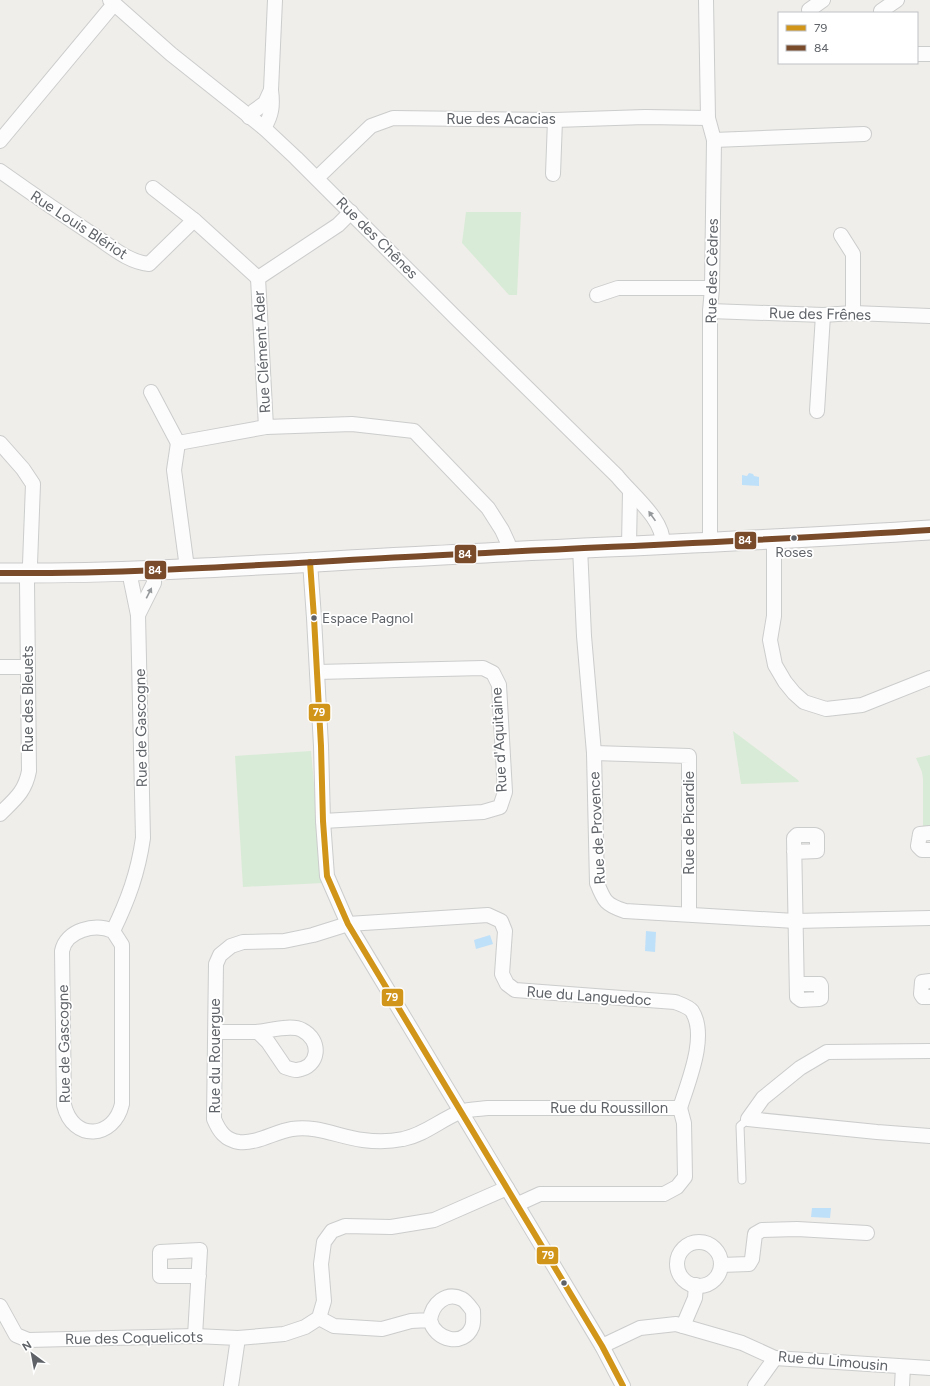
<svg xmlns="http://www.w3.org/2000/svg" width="930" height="1386" viewBox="0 0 930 1386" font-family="Figtree,sans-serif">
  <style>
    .green { fill: #d8ebd6 }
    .water { fill: #bfe0f9 }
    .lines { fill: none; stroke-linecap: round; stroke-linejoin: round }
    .lane-casing { stroke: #cbcccc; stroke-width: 9 }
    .street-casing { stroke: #cbcccc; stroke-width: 16 }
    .secondary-casing { stroke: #cacacb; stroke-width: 21 }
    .lane { stroke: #fdfcfc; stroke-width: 7 }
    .street { stroke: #fdfcfc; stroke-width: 14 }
    .secondary { stroke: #fdfcfc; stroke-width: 19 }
    .bus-1-casing { stroke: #fff; stroke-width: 9 }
    .bus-2-casing { stroke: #fff; stroke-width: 9 }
    .bus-1 { stroke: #d1951a; stroke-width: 6 }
    .bus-2 { stroke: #7a4b2a; stroke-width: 6 }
    .oneway { fill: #96999c }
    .bus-dot { fill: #5f6368; stroke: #fff; stroke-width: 1.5 }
    .labels { text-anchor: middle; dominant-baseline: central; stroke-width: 3.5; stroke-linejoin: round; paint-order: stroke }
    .bus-label { font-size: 14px; fill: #5f6368; stroke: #fff }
    .street-label { font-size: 15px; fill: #5f6368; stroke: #fff }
    .line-badge { stroke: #fff; stroke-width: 1.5 }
    .badge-label { font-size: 11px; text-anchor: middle; font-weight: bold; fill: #fff }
  </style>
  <rect width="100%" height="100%" fill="#efeeea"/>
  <!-- green -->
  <g class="green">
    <polygon points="466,212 521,212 517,295 509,295 462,243"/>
    <polygon points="733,731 798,780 799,782 741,784"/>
    <polygon points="311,751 323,883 243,887 235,756"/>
    <polygon points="930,755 930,827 923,826 923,779 922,772 916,758"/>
  </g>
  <!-- water -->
  <g class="water">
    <polygon points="749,473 753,474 754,476 759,477 759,486 742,485 742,475 747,476"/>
    <polygon points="646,931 656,932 655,952 645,951"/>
    <polygon points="490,935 493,944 476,949 474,940"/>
    <polygon points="812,1208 831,1208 830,1218 811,1217"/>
  </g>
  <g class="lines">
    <defs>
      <polyline id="lane" points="742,1180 740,1126 748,1119"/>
      <g id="street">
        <path d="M110 0 171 54 264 128 296 158 456 318 617 476C633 496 664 519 663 545"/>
        <polyline points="706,0 708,118 714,140 712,288 710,311 710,543"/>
        <polyline points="809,10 823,0"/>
        <polyline points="881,11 897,0"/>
        <polyline points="917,54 930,54"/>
        <polyline points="249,117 254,111 265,103 271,90"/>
        <path d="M264 128C272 115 273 105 271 90L275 0"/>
        <polyline points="714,140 864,134"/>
        <polyline points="0,141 114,4"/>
        <path d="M0 171C31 193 63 215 95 236 112 247 128 262 149 264L194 220"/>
        <polyline points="553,174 555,120"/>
        <polyline points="317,178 371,126 393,118 555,120 645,117 708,118"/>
        <polyline points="153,188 194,220 258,278 338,225 351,212"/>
        <polyline points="841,235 853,254 853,313"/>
        <polyline points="258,278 266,427"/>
        <polyline points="597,295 618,288 712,288"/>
        <polyline points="710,311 823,315 853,313 930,316"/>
        <polyline points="151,392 178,443"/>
        <polyline points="817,411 823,315"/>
        <path d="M0 443 23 469 33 484 30 564 27 582 29 771C25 792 15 799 0 814"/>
        <polyline points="774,539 774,616 770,640 775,665 785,682 794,693 804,702 826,709 862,705 930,678"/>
        <polyline points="629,546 630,492"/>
        <path d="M580 547 584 636 594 753 597 883C604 901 606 905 625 911L795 921 930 918"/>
        <polyline points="310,562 314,618 321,746 323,821 327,876 348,924 602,1346 623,1386"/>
        <polyline points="187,568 174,470 178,443 266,427 352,424 414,431 488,508 502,530 508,543 510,552"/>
        <polyline points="138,615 154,583 154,570"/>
        <polyline points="0,667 28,667"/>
        <polyline points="317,672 483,668 493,673 499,685 505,792 500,807 483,812 323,821"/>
        <polyline points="594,753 689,756 689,914"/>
        <polyline points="930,833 920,834 918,846 922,850 930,850"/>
        <path d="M794 852 817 851V836L815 835H797L794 838C795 891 796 944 797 997L801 1000 819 999 821 998V986L820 984H797"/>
        <path d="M488 915 501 921 505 931 502 974 507 984 515 990 675 1002C680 1004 689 1007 692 1011 708 1036 688 1082 680 1108H488C479 1109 468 1109 460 1112 440 1120 424 1135 403 1139 389 1142 377 1142 363 1140 339 1137 317 1125 292 1129 274 1132 257 1144 239 1142 225 1140 219 1131 214 1119L216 964 220 955 231 946 243 942 284 941 313 935 348 924Z"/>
        <path d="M113 931C95 923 66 930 62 951L64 1105C73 1142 114 1139 122 1104V945L113 931C128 900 138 873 143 838L138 615 131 581 130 571"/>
        <polyline points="930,981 922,982 921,994 923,997 930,997"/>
        <path d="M216 1032C229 1032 243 1032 256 1032 269 1031 291 1024 302 1030 322 1040 320 1067 297 1070 293 1070 288 1068 285 1067L268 1042 258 1032"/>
        <polyline points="930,1051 827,1052 800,1068 763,1098 748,1119 877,1132 930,1136"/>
        <polyline points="518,1204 540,1194 664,1194 677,1187 685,1177 684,1123 680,1108"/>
        <circle cx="699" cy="1264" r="22"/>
        <polyline points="721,1265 749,1264 752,1259 755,1234 762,1230 797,1229 867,1233"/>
        <polyline points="0,1306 16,1335 28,1340 195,1336 238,1338 231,1386"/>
        <path d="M319 1318 334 1326 382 1329 411 1321 430 1320C435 1341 464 1347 472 1327 474 1322 473 1315 473 1311 470 1307 466 1301 462 1299 446 1291 432 1304 430 1320"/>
        <polyline points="683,1326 695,1298 696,1285"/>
        <polyline points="195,1336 200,1250 160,1252 160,1276 199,1276"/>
        <polyline points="238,1338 284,1334 305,1327 319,1318 324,1301 321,1264 324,1242 332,1231 345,1226 391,1227 434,1220 507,1188"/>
        <polyline points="602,1346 640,1328 676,1324 742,1343 775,1358 930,1368"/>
        <polyline points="755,1386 775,1358"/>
        <polyline points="902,1386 903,1367"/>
      </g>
      <path id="secondary" d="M0 573C142 574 284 563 425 556 594 547 762 541 930 530"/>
    </defs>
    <!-- lane casing -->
    <use href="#lane" class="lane-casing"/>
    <!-- street casing -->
    <use href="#street" class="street-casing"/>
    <!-- secondary casing -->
    <use href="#secondary" class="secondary-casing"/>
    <!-- lane -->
    <use href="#lane" class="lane"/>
    <!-- street -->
    <use href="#street" class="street"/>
    <!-- secondary -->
    <use href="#secondary" class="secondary"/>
    <defs>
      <polyline id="bus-1" points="310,562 314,618 321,746 323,821 327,876 348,924 602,1346 623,1386"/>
      <path id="bus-2" d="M0 573C142 574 284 563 425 556 594 547 762 541 930 530"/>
    </defs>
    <!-- bus-1 casing -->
    <use href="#bus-1" class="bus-1-casing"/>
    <!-- bus-2 casing -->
    <use href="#bus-2" class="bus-2-casing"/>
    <!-- bus-1 -->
    <use href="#bus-1" class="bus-1"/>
    <!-- bus-2 -->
    <use href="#bus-2" class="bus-2"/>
  </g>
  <!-- one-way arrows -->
  <defs><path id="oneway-solid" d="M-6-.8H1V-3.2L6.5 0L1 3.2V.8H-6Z"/></defs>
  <g class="oneway">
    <use href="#oneway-solid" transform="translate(652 516) rotate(-125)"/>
    <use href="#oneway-solid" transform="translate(149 593) rotate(-63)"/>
  </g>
  <!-- markers -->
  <g class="bus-dot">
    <circle cx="794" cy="538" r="3.5"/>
    <circle cx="314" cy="618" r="3.5"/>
    <circle cx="564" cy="1283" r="3.5"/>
  </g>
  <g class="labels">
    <!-- bus labels -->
    <g class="bus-label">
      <text x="794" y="552">Roses</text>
      <text x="322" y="618" text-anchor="start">Espace Pagnol</text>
    </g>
    <!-- street labels -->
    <g class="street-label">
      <text x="501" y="119">Rue des Acacias</text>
      <text transform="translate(79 225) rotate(33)">Rue Louis Blériot</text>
      <text transform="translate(377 238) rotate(45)">Rue des Chênes</text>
      <text transform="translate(712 271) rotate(-89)">Rue des Cèdres</text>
      <text transform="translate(820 314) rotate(1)">Rue des Frênes</text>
      <text transform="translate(262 352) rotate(-93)">Rue Clément Ader</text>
      <text transform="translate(28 699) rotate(-90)">Rue des Bleuets</text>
      <text transform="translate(141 728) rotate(-91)">Rue de Gascogne</text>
      <text transform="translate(499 740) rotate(-93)">Rue d'Aquitaine</text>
      <text transform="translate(689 823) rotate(-90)">Rue de Picardie</text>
      <text transform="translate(597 828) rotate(-93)">Rue de Provence</text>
      <text transform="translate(589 996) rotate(4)">Rue du Languedoc</text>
      <text transform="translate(64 1044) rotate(-91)">Rue de Gascogne</text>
      <text transform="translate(215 1056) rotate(-90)">Rue du Rouergue</text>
      <text x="609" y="1108">Rue du Roussillon</text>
      <text transform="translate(134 1338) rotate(-1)">Rue des Coquelicots</text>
      <text transform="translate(833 1361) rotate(5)">Rue du Limousin</text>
    </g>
  </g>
  <g class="line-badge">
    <rect x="734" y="531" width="23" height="19" rx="4" fill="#7a4b2a"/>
    <rect x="454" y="544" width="23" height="20" rx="4" fill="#7a4b2a"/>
    <rect x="144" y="560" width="23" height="20" rx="4" fill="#7a4b2a"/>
    <rect x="308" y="703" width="23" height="19" rx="4" fill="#d1951a"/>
    <rect x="381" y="988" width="23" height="19" rx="4" fill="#d1951a"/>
    <rect x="536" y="1246" width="23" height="19" rx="4" fill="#d1951a"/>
  </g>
  <g class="badge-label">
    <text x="745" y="544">84</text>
    <text x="465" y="558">84</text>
    <text x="155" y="574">84</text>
    <text x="319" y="716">79</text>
    <text x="392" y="1001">79</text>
    <text x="548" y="1259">79</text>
  </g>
  <!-- legend -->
  <rect x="778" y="12" width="140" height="52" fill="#ffffff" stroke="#bfc1c3"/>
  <rect x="786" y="25" width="20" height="6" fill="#d1951a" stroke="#bfc1c3"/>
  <text x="814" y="32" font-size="12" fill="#5f6368">79</text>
  <rect x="786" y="45" width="20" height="6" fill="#7a4b2a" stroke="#bfc1c3"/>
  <text x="814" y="52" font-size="12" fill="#5f6368">84</text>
  <!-- north arrow -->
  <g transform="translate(32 1354) rotate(328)" stroke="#ffffff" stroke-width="3" paint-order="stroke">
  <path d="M0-3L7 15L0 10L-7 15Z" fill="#5f6368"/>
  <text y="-6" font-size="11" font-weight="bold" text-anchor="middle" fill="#5f6368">N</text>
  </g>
</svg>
